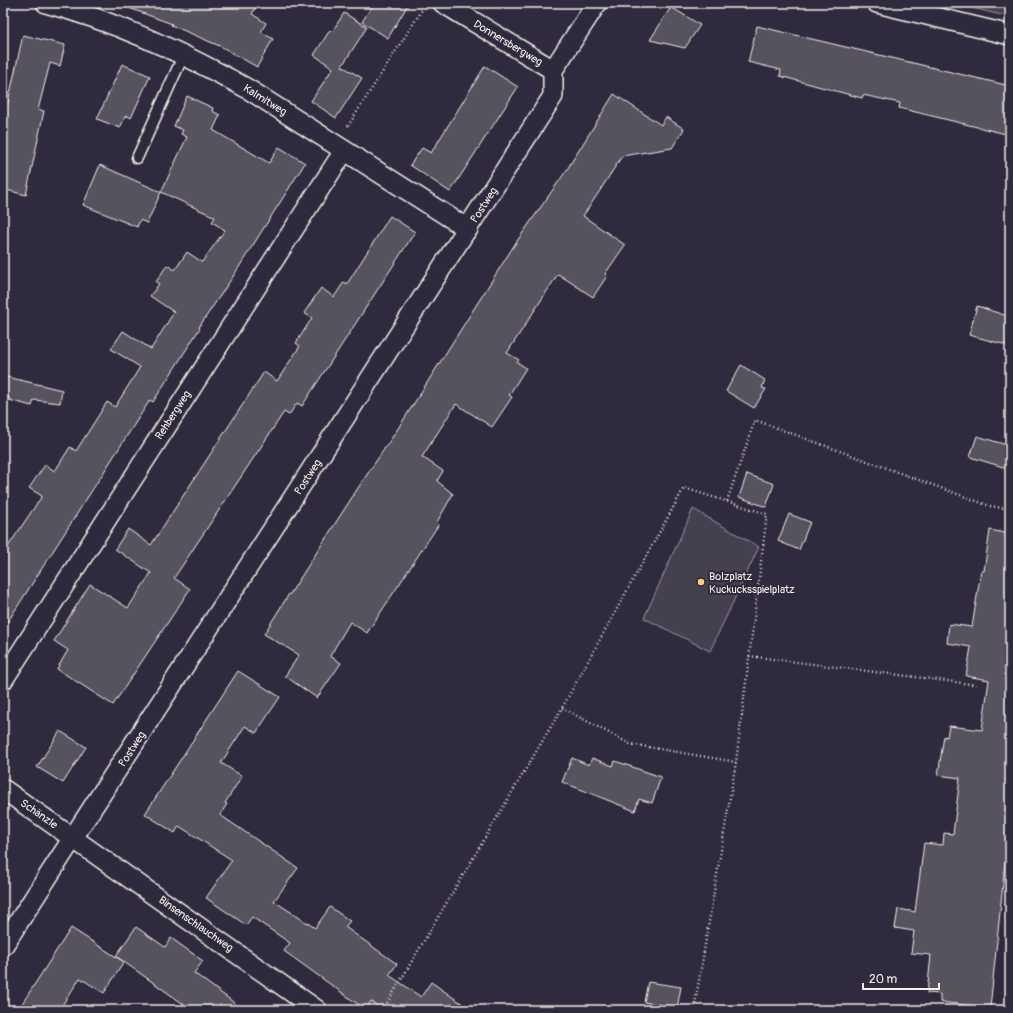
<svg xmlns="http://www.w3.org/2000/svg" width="1013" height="1013" viewBox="0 0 1013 1013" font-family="Pangolin,sans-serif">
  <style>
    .green { fill: #454050; stroke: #9c989c }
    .building { fill: #56525f; stroke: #f4f1e8 }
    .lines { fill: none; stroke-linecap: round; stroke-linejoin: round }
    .service-casing { stroke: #f4f1e8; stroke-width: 13 }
    .minor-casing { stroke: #f4f1e8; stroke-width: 22 }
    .path { stroke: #f4f1e8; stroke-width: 2.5; stroke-dasharray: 1 3; stroke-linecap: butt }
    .service { stroke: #2f2a3d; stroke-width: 10 }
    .minor { stroke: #2f2a3d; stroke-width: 19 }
    .poi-dot { fill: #ffd166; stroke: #2f2a3d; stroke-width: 1.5 }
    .labels { text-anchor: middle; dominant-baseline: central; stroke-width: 4; stroke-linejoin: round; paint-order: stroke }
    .street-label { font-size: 11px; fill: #f4f1e8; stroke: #2f2a3d }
    .poi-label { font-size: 11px; fill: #f4f1e8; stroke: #2f2a3d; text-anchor: start }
  </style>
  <rect width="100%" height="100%" fill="#2f2a3d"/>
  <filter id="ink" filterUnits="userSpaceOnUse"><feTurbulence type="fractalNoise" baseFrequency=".025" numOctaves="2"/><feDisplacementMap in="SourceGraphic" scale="8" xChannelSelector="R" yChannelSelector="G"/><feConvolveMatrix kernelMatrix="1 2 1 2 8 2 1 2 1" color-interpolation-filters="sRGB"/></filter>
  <g filter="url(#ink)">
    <!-- green -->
    <g class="green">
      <polygon points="951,3 1010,3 1010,17"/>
      <polygon points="693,509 759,547 710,651 644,618"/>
    </g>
    <!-- building -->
    <g class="building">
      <polygon points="121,3 258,3 252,14 266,23 261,32 273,39 257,67 222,47 171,25 172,24 121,5"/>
      <polygon points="374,3 409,3 388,38 362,22"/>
      <polygon points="671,7 700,25 685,48 650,40"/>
      <polygon points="344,13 367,27 342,66 362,78 336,118 311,101 333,68 314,55 330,30 332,32"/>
      <polygon points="757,26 1010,86 1010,135 899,108 900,103 863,95 862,98 780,76 781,70 748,62"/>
      <polygon points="23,35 65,45 60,66 50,63 38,110 44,111 26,195 3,189 3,125"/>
      <polygon points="122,64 150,76 131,118 126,115 120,128 97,119"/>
      <polygon points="485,66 518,87 450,192 410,165 422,148 431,153"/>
      <polygon points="614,94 661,125 666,117 684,129 672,148 622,156 599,192 583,216 625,245 605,274 607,276 593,297 558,274 507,353 519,360 517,362 526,368 509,395 512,397 492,427 456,404 422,457 443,471 437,481 453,494 437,522 439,524 367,633 350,622 330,656 341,663 317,698 285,676 299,655 264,634 289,594 290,594 358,488 399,427 515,244 566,171"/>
      <polygon points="187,96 213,108 212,111 220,115 213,130 269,163 279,147 305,163 234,275 199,327 200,328 153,402 150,400 3,629 3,554 42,496 29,488 45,465 55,471 70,447 76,451 107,402 115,407 140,367 111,349 123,331 151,349 174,312 150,296 159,284 156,282 167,265 175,270 187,252 202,262 225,230 212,222 215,217 161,192 187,137 181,134 183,130 174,126"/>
      <polygon points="100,165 161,192 147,223 140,220 137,227 83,205"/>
      <polygon points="390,216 415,232 302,406 297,403 289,415 284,412 174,578 190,589 113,705 57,669 68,650 54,641 90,584 128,608 151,573 115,549 128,529 151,545 264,372 277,381 300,346 296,343 312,318 304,313 321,288 334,297 344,282 347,284"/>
      <polygon points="977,306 1010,317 1010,346 969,335"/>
      <polygon points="741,365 765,380 762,388 766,389 754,408 726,391"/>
      <polygon points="3,376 62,390 60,403 34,400 32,406 9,400 9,397 3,396"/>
      <polygon points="977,436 1010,446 1010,469 970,457"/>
      <polygon points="747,474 774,484 766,507 739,497"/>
      <polygon points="789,514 810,522 799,550 778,541"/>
      <polygon points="990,530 1010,534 1010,816 990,1008 940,1002 940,994 927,993 931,955 911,953 914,931 895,928 898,909 915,912 924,843 943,845 944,833 953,834 960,778 938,775 944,736 947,737 949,726 982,730 989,680 966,676 971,647 947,643 949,624 972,627 981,571 984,571"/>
      <polygon points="238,671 280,697 256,733 245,726 221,763 242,776 225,803 227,804 220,815 298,868 274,901 315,928 330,907 350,921 345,927 397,964 389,975 421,997 431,982 471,1010 382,1010 371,1001 366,1010 284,951 290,943 252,917 246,925 206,898 232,860 179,826 175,833 145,814"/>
      <polygon points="60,731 86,747 63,783 37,767"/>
      <polygon points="572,758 589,765 592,758 613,766 615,761 661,777 652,803 639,799 635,811 562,782"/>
      <polygon points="136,927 165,947 171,938 203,961 194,973 244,1010 192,1010 124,962 104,993 80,978 59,1010 18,1010 71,928 124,962 116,956"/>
      <polygon points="648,982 681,987 677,1008 644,1002"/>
    </g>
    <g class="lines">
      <defs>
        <polyline id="service" points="137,158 184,54"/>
        <g id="minor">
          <path d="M46 3C118 22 184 53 248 89L468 229"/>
          <polyline points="443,3 553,70"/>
          <polyline points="877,3 1010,35"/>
          <polyline points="3,680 344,151"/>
          <polyline points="3,789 317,1010"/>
          <polyline points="3,946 553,96 553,70 597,3"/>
        </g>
      </defs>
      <!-- service casing -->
      <use href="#service" class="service-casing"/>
      <!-- minor casing -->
      <use href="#minor" class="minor-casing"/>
      <!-- path -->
      <g class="path">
        <polyline points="348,126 422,10"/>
        <polyline points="727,501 755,420 990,506 1010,509"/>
        <polyline points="749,656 979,685"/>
        <polyline points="562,708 630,744 736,762"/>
        <polyline points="383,1010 562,708 684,488 767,514 736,762 694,1010"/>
      </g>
      <!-- service -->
      <use href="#service" class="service"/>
      <!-- minor -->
      <use href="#minor" class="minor"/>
    </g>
  </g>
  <!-- markers -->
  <circle class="poi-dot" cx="701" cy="582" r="4"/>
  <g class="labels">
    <!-- street labels -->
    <g class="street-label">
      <text transform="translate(508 43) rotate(31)">Donnersbergweg</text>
      <text transform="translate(265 100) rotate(32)">Kalmitweg</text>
      <text transform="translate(484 205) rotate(-57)">Postweg</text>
      <text transform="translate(173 415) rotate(-57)">Rehbergweg</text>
      <text transform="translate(308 477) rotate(-57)">Postweg</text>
      <text transform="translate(132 749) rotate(-57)">Postweg</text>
      <text transform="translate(39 814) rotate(35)">Schänzle</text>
      <text transform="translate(196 924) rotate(35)">Binsenschlauchweg</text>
    </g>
    <!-- poi labels -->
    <g class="poi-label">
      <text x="709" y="576">Bolzplatz<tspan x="709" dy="13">Kuckucksspielplatz</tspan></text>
    </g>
  </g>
  <!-- margin -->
  <rect width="1013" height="1013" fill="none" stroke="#2f2a3d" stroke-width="16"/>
  <rect x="8" y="8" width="997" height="997" fill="none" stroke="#f4f1e8" stroke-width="1.5" filter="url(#ink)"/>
  <!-- scale -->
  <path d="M863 983v6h76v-6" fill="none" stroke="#f4f1e8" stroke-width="2"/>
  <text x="869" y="983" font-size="12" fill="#f4f1e8" stroke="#2f2a3d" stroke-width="3" paint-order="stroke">20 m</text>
</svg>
